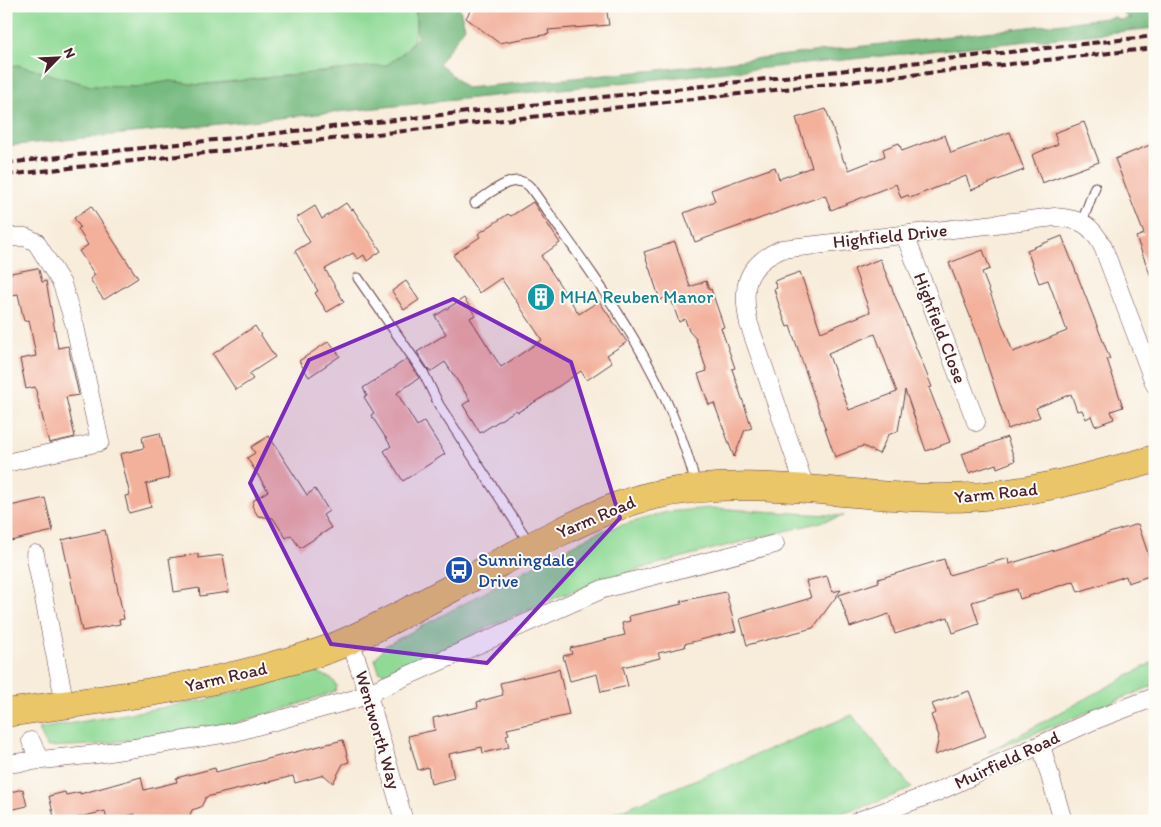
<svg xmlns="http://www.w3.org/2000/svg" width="1161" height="827" viewBox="0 0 1161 827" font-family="Itim,sans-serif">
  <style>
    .green { fill: #90da96; stroke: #6d7c60 }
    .forest { fill: #74ba7f; stroke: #5f6c55 }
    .building { fill: #f3b19c; fill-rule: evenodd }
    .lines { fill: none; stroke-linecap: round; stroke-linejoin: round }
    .service-casing { stroke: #643e45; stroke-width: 11 }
    .minor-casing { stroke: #643e45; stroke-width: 19 }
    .primary-casing { stroke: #643e45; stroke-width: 29 }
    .service { stroke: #fff; stroke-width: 9 }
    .minor { stroke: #fff; stroke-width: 18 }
    .primary { stroke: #eac669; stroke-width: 28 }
    .rail { stroke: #4a1f2b; stroke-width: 4; stroke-dasharray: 8 4; stroke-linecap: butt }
    .marked { fill: #7b2cbf; fill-opacity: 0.2; stroke: #7b2cbf; stroke-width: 4; stroke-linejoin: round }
    .labels { text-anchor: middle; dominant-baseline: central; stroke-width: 4; stroke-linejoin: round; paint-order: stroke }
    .street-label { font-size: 18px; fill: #4a1f2b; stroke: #fdfcf7 }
    .culture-label { font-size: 18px; fill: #0d838f; stroke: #fdfcf7; text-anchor: start }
    .transit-label { font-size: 18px; fill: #164399; stroke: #fdfcf7; text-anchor: start }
  </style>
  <rect width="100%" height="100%" fill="#fdfcf7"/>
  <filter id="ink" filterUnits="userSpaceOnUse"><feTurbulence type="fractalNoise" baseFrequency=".02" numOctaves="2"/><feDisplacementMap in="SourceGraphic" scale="10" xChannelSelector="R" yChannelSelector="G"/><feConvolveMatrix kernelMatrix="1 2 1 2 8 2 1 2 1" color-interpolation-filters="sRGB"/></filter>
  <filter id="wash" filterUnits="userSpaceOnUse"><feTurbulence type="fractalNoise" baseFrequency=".0096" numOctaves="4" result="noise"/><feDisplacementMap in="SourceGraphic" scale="20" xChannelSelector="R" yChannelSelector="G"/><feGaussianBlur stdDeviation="1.12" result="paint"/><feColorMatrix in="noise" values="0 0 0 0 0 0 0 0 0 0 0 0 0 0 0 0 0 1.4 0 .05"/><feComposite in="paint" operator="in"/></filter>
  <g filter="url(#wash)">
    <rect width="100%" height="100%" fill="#f8ecda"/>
    <!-- green -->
    <g class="green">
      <path d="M6 6H415C417 42 416 43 387 65L198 85 170 81 136 87 91 86 17 65 6 69Z"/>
      <path d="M710 508 844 516C758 539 670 557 587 586 519 610 455 644 390 675L379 671 375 659 385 646 598 532 667 512Z"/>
      <polygon points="1155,661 1155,685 988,752"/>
      <polygon points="315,671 332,679 337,686 335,691 288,708 229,725 93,745 47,747 39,729 206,700"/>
      <polygon points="852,715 912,788 872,804 812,821 595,821"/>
    </g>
    <!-- forest -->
    <polygon class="forest" points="421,6 459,6 465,27 439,63 466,88 658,70 1115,17 1120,20 1132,18 1127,17 1118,6 1155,6 1155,28 6,146 6,69 9,66 17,65 91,86 136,87 170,81 198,85 387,65 406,51 417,37 416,11"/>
    <g id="blocks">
      <!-- building -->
      <g class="building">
        <polygon points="473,6 606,6 609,25 548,30 549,34 499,43 466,18"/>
        <polygon points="826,109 844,162 846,162 849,170 885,156 883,149 899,143 902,151 945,135 951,153 1010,132 1024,170 971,190 966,176 910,198 908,195 901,198 896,184 831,210 825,195 695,242 684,213 715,201 711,190 775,167 779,179 812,167 796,118"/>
        <polygon points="1084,122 1099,162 1042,183 1032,155 1058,144 1054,133"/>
        <polygon points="1150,145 1155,156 1153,282 1136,237 1144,234 1115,159"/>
        <polygon points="533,202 560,243 541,256 579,314 599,301 627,342 607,355 612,363 587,380 581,371 543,397 518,412 516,410 480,433 463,405 470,400 445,362 430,372 417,352 446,334 435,316 464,298 475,315 470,318 501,367 542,340 501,278 479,293 453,255 480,237 478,234 508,214 511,216"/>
        <polygon points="346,203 351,210 353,209 381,251 367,261 364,255 358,259 353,253 325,269 344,302 327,312 315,293 318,291 295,251 310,242 296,218 315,206 322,219"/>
        <polygon points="91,206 138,278 105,299 103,299 90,279 95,275 79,251 88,245 78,229 80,227 74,218"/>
        <polygon points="1062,236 1110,359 1107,359 1123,407 1111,411 1114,419 1095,426 1091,416 1086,419 1082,410 1077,411 1071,394 1036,408 1040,417 1008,429 978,336 949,263 983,250 990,269 982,272 1013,352 1067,331 1048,280 1039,283 1027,250"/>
        <polygon points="675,242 690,287 706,281 709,290 711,289 724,327 721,328 735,368 732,369 752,428 745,430 734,457 714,403 709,405 698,374 707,371 696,339 689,331 685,319 679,322 670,296 660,300 644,252"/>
        <path d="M880 259 932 387 929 388 950 442 926 451 905 390 898 431 888 435 879 454 863 446 835 457 790 326 787 327 780 308 774 289 777 288 774 281 800 272 821 332 870 312 854 269ZM875 334 897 392 849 410 828 353Z"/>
        <polygon points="37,268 39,270 42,282 46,281 58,348 68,346 79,395 66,397 75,437 49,443 35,387 26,389 20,359 36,356 29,320 24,321 18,294 6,296 6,274"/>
        <polygon points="406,281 419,300 404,310 392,291"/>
        <polygon points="255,326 275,357 249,374 253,379 236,390 213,354"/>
        <polygon points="329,341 340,356 309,377 299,361"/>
        <polygon points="407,359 419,378 397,393 417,426 424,421 445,454 403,481 384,451 391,446 371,415 374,413 364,397 367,395 363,388"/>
        <polygon points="160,433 170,478 146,484 151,507 129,513 125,496 130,495 120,454 144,448 142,437"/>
        <polygon points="269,436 307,495 315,489 329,511 323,515 331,528 300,548 291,535 286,538 273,518 258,516 252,506 254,500 268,491 247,458 255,453 251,447"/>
        <polygon points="1007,437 1015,461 997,468 996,464 969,473 962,454"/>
        <polygon points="45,498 53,531 6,542 6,507"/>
        <polygon points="1138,524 1155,574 1128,583 1126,576 1078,592 1074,581 1020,599 1017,589 972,602 979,624 953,633 948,617 895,634 889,614 850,627 839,595 879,582 878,579 944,559 949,575 1008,558 1009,564"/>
        <polygon points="105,530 124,619 119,620 120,624 82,631 62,540"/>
        <polygon points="198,554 198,558 223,555 229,592 200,596 199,588 174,592 169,558"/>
        <polygon points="827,576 832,592 841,590 813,628 747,645 740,619 811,598 806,581"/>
        <polygon points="726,592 736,631 684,644 685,647 658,653 660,658 623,667 628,686 601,692 597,674 570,681 563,656 572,654 570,648 625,635 622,623 630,621 629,616 682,604 681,601"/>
        <polygon points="559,669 569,715 507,729 509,734 506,735 509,747 483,753 482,747 449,754 454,778 431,784 428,767 418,770 408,736 435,730 433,718 478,707 477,702 503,695 500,683"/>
        <polygon points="969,691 986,736 935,755 939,736 931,715 936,713 932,704"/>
        <polygon points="343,740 349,762 343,764 333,783 324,775 295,783 293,776 206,797 201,807 192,810 190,815 172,821 137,821 135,814 107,821 105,811 65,821 55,821 49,796 65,792 66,795 80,792 80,794 141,777 144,790 177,782 176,778 215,768 216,772"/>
        <polygon points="23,789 27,806 6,811 6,793"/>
      </g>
    </g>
  </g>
  <g filter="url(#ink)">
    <use href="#blocks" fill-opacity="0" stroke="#643e45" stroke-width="1"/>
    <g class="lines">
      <defs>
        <g id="service">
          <path d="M475 203C489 194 515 170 530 187 598 282 667 370 696 485"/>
          <polyline points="1082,222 1095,187"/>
          <polyline points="358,278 423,372 439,405 530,544"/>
        </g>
        <g id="minor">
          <polyline points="905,235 976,422"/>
          <polyline points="6,237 25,237 36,242 62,284 75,326 100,442 6,463"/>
          <path d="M805 487 749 324C741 287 745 265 782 249L1055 217C1081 219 1091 224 1103 247L1155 385"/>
          <polyline points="35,554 65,704"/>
          <polyline points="350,640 368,694 404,821"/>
          <polyline points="31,741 39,759"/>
          <polyline points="1041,745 1063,821"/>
          <polyline points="14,763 97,754 235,732 355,699 603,589 775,544"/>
          <polyline points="858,821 937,792 1092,721 1155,697"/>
        </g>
        <path id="primary" d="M6 713C96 700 185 690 272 666 296 659 319 654 341 644 416 611 486 567 560 532 591 517 622 502 655 495 751 474 841 497 937 498 1012 499 1083 479 1155 459"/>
      </defs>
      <!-- service casing -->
      <use href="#service" class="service-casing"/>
      <!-- minor casing -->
      <use href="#minor" class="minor-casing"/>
      <!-- primary casing -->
      <use href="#primary" class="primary-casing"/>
      <!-- service -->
      <use href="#service" class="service"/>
      <!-- minor -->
      <use href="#minor" class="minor"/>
      <!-- primary -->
      <use href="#primary" class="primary"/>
      <!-- rail -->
      <g class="rail">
        <polyline points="6,163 1155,36"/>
        <polyline points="6,175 1155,48"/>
      </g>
    </g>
  </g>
  <!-- marked area -->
  <path class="marked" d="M453 299 571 362 620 518 487 663 331 644 250 483 309 360Z"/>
  <!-- icons -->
  <defs>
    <symbol id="building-disc" viewBox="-11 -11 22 22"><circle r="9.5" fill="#0f9aa8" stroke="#fdfcf7"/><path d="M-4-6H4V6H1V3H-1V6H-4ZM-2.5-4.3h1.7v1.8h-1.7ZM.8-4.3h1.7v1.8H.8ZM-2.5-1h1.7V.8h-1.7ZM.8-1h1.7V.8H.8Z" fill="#fff"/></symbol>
    <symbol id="bus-disc" viewBox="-11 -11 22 22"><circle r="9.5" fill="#1a4fb4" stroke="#fdfcf7"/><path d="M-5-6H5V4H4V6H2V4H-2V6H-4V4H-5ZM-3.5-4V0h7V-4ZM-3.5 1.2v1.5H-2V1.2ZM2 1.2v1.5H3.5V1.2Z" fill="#fff"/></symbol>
  </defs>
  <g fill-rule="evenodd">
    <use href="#building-disc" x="525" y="281" width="32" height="32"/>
    <use href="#bus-disc" x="443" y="554" width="32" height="32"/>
  </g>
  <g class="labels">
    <!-- street labels -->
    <g class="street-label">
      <text transform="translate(890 236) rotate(-6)">Highfield Drive</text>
      <text transform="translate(940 328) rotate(69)">Highfield Close</text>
      <text transform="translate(996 493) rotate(-6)">Yarm Road</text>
      <text transform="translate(596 517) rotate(-23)">Yarm Road</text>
      <text transform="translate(226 677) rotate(-13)">Yarm Road</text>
      <text transform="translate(378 730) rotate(74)">Wentworth Way</text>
      <text transform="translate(1007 760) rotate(-25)">Muirfield Road</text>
    </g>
    <!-- culture labels -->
    <g class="culture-label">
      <text x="560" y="297">MHA Reuben Manor</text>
    </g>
    <!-- transit labels -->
    <g class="transit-label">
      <text x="478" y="560">Sunningdale<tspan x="478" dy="21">Drive</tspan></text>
    </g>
  </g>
  <!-- margin -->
  <rect width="1161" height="827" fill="none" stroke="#fdfcf7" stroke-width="25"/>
  <!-- north arrow -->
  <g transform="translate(58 58) rotate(66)" stroke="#fdfcf7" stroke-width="4" paint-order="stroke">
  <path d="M0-4L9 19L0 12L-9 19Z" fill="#4a1f2b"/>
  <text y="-8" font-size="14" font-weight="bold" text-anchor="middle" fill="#4a1f2b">N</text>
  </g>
</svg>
